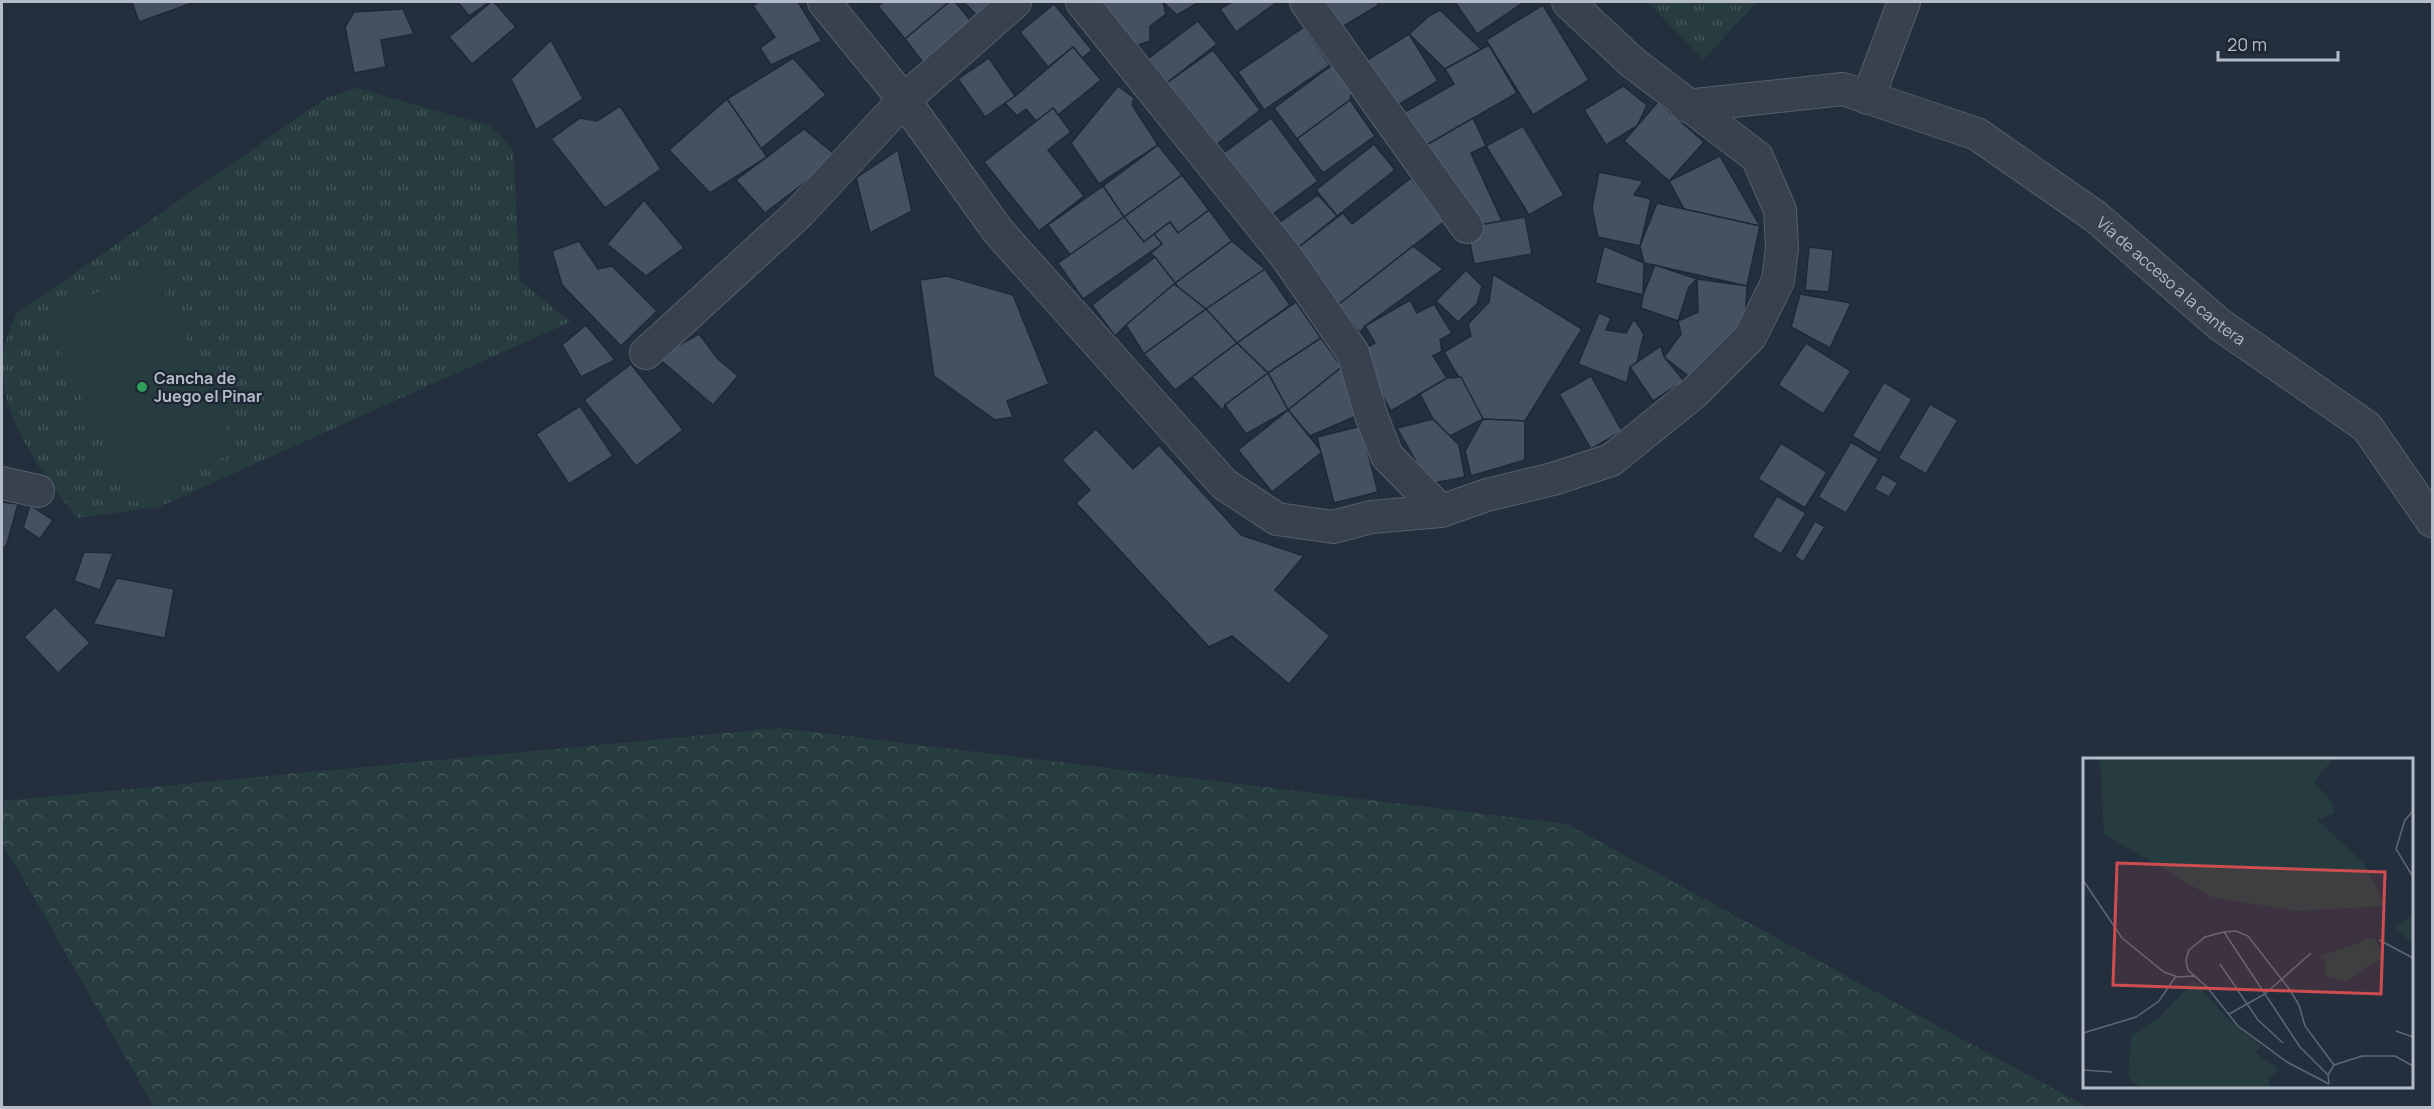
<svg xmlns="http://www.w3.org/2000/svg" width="2434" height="1109" viewBox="0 0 2434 1109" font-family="Manrope,sans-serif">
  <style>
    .grass { fill: url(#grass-tufts) }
    .forest { fill: url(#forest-crowns) }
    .pitch { fill: #263c3f }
    .building { fill: #455162; stroke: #1f2835; stroke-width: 1.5 }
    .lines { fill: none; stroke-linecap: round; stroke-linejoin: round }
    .street-casing { stroke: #565f6c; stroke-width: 34 }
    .street { stroke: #38414e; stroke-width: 32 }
    .leisure-dot { fill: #2e9e5b; stroke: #1d2633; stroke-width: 2 }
    .labels { text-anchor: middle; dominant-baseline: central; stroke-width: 4.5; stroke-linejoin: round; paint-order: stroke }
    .street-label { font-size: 16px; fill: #b4bcc9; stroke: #1d2633 }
    .poi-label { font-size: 16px; font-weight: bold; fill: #b4bcc9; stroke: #1d2633; text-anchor: start }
    .inset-road { fill: none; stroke: #5e6776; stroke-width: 1.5 }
    .view { fill: #ce4d50; fill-opacity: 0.15; stroke: #ce4d50; stroke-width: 3 }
    .inset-edge { fill: none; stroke: #b4bcc9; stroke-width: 3 }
  </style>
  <defs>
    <pattern id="grass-tufts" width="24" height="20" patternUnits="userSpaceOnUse" patternTransform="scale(1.5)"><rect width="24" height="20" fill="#263c3f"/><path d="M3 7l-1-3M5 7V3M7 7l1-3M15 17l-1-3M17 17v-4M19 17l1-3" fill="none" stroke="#435659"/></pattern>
    <pattern id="forest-crowns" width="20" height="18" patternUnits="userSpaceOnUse" patternTransform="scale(1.5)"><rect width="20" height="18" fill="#263c3f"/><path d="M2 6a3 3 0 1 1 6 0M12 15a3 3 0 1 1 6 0" fill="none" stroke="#435659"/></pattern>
  </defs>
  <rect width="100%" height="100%" fill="#242f3e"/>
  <!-- grass -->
  <g class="grass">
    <polygon points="1648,2 1757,2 1703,60"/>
    <path d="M356 88 491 126 513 150 520 280 570 322 159 507 77 518C42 473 0 419 2 358 4 343 11 328 16 314L326 98Z"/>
  </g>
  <!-- forest -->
  <polygon class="forest" points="780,728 1567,824 2087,1107 154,1107 2,842 2,801"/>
  <!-- pitch -->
  <polygon class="pitch" points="151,261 237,451 132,502 46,323"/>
  <!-- building -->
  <g class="building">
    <polygon points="132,2 195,2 139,22"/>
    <polygon points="458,2 489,2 469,16"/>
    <polygon points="491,2 494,2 516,27 472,64 449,37"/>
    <polygon points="758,2 798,2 822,41 771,65 760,48 775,37 753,6"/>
    <polygon points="883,2 949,2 905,39 878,6"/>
    <polygon points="949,2 955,2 975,26 925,65 905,39"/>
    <polygon points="964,2 1000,2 980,19"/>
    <polygon points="1098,2 1163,2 1166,14 1150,26 1150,41 1130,48"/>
    <polygon points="1163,2 1199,2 1177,15"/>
    <polygon points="1232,2 1277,2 1236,32 1220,9"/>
    <polygon points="1326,2 1376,2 1379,5 1342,27"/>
    <polygon points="1455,2 1524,2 1477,34"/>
    <polygon points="1054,4 1092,50 1082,58 1073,47 1048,67 1020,32"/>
    <polygon points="1543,5 1589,80 1533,115 1486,40"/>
    <polygon points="403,9 414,34 381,40 386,67 354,73 345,27 354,12"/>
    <polygon points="1440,10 1481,49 1445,69 1409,34 1429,16"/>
    <polygon points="1198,21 1217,44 1164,85 1145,61"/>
    <polygon points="1304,27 1330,65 1264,110 1238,72"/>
    <polygon points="1409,34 1438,81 1393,108 1364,62"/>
    <polygon points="551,40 583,99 536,130 511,79"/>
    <polygon points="1489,45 1517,93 1423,147 1403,113 1454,84 1445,69"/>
    <polygon points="1073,47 1101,80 1058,115 1053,108 1037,122 1026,109 1017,116 1004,102 1015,96"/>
    <polygon points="1213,50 1260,110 1211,149 1164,85"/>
    <polygon points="793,58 826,95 761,149 727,99"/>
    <polygon points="989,58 1015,96 985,117 958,79"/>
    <polygon points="1332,65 1352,91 1350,100 1297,139 1274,108"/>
    <polygon points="1118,86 1134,98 1132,105 1158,145 1099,184 1071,143"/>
    <polygon points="1623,86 1647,105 1637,126 1606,145 1584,110"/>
    <polygon points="727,99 767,157 710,193 669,150"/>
    <polygon points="1350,100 1375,136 1323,173 1297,139"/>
    <polygon points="1658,102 1704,142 1669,181 1624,141"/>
    <polygon points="620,106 661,169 605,208 551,139 580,118 597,121"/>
    <polygon points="1053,108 1071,132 1048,150 1084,196 1039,231 984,162"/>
    <polygon points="1271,118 1318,181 1268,218 1221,155"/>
    <polygon points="1473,118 1486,146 1471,153 1502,221 1474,226 1423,147"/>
    <polygon points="1523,126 1564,195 1529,215 1486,146"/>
    <polygon points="804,129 838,157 765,213 736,180"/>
    <polygon points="1374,144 1395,170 1337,216 1316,190"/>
    <polygon points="1158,145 1182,175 1124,217 1103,186"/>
    <polygon points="898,150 912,211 870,233 856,178"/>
    <polygon points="1720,156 1760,226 1684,209 1669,181"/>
    <polygon points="1599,172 1643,181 1634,195 1651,199 1640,246 1598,237 1592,208"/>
    <polygon points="1182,175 1209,210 1178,233 1170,222 1144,242 1124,217"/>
    <polygon points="1411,178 1445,221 1338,305 1295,250 1343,213 1352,224"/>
    <polygon points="1103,186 1124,217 1070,255 1048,225"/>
    <polygon points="1318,195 1337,216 1295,250 1276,225"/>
    <polygon points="644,200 684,248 646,276 607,244"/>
    <polygon points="1657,203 1760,226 1747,286 1644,263 1640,246"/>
    <polygon points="1209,210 1232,241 1174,284 1151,253 1162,244 1154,234 1170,222 1178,233"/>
    <polygon points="1124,217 1144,242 1154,234 1162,244 1083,299 1058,263"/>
    <polygon points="1525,217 1532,254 1474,264 1467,227"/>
    <polygon points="579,241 598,269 612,266 657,311 621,346 562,285 552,251"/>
    <polygon points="1232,241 1265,269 1206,309 1174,284"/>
    <polygon points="1413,246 1443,269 1365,326 1360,333 1338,305"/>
    <polygon points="1604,246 1644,263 1643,295 1595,283"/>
    <polygon points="1809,247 1833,250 1829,292 1805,290"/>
    <polygon points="1155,257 1179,288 1126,325 1115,336 1092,305"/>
    <polygon points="1655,265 1697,279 1689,287 1678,321 1641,308 1643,295"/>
    <polygon points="1265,269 1290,305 1237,343 1206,309"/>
    <polygon points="1466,270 1482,286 1477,304 1458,322 1436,301"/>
    <polygon points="1493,274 1582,329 1525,421 1483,419 1444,352 1471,336 1468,324 1489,302"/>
    <polygon points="947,276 1013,295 1049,384 1007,401 1013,417 995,420 934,376 920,280"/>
    <polygon points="1697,279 1747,286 1745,327 1700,385 1664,357 1681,334 1678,321 1698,312"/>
    <polygon points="1174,284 1206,309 1144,354 1126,325"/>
    <polygon points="1800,294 1851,303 1830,348 1791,327"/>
    <polygon points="1410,300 1417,313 1434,304 1452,333 1440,340 1442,351 1433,356 1447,378 1391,411 1357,353 1375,343 1365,326"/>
    <polygon points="1296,302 1321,338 1268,373 1237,343"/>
    <polygon points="1206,309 1237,343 1175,390 1144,354"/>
    <polygon points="1599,313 1611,318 1606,330 1626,333 1634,319 1644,334 1637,362 1630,367 1627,383 1578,364"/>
    <polygon points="586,325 615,360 581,377 562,345"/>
    <polygon points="699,334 718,359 738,376 713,405 657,357"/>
    <polygon points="1321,338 1342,367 1288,410 1268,373"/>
    <polygon points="1237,343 1268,373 1225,405 1223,411 1192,377"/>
    <polygon points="1806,343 1851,371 1823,414 1778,385"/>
    <polygon points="1661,346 1664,357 1684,381 1653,401 1630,367"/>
    <polygon points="631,364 683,430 636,466 584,400"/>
    <polygon points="1342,367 1361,414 1310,436 1288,410"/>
    <polygon points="1268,373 1288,410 1246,434 1225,405"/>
    <polygon points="1591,376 1622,431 1591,449 1559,394"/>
    <polygon points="1461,377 1483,419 1450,436 1433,419 1420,394 1447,378"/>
    <polygon points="1884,382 1912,399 1880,453 1852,436"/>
    <polygon points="1930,404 1958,420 1926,474 1898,458"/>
    <polygon points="580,406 613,456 569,484 536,434"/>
    <polygon points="1288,410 1322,452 1272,492 1238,450"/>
    <polygon points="1433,419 1459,445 1465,477 1429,484 1397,428"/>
    <polygon points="1483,419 1525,421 1525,460 1471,476 1465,451"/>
    <polygon points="1361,426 1378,492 1334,503 1317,437"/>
    <polygon points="1096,429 1133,469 1159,445 1241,535 1304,556 1275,590 1330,636 1289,684 1232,636 1209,647 1076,503 1090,490 1062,460"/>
    <polygon points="1851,442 1879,459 1846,513 1818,497"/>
    <polygon points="1781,443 1827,472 1805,508 1758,479"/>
    <polygon points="1883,474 1898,483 1889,497 1874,489"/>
    <polygon points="1777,496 1806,513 1781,554 1752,537"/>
    <polygon points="2,502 18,504 6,547 2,547"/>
    <polygon points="30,505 53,520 40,539 23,528"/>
    <polygon points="1815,521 1825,527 1803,562 1795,556"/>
    <polygon points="84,552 113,553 100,590 74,581"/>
    <polygon points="117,578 174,589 165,638 93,624"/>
    <polygon points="55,607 90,643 58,673 24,637"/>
  </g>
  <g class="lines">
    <defs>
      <g id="street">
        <polyline points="824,2 904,100 998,231 1224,484 1277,519 1333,527 1371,517 1441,511 1487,495 1553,479 1611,460 1695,392 1750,337 1778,281 1782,248 1780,210 1757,157 1632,62 1568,2"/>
        <polyline points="1082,2 1286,256 1353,353 1371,415 1387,456 1441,511"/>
        <polyline points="1306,2 1467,227"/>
        <polyline points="1868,98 1904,2"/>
        <path id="s1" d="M1686 106 1843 89 1977 134 2096 217 2219 324 2367 427 2432 521"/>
        <polyline points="646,353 798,214 904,100 1015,2"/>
        <polyline points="2,483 38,491"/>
      </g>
    </defs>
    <!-- street casing -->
    <use href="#street" class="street-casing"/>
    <!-- street -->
    <use href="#street" class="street"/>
  </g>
  <!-- markers -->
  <circle class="leisure-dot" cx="142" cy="387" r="6"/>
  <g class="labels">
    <!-- street labels -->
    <g class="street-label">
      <text stroke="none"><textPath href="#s1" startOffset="543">Vía de acceso a la cantera</textPath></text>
    </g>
    <!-- poi labels -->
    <g class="poi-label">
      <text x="154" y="378">Cancha de<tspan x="154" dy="18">Juego el Pinar</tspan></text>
    </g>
  </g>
  <!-- overview -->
  <g transform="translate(2083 758)">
    <rect width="330" height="330" fill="#242f3e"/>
    <path d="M291 179 300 195 297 202 262 224 242 218V203L236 199ZM111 223 145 261 178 288 173 295 197 312 185 319 187 329H57L45 319 48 278 75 261Z" fill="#263c3f"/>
    <path d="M17 1H250L231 24 247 42 252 55 234 62 280 104 303 148 215 153 128 139 21 76ZM330 157V186L311 170Z" fill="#263c3f"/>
    <path d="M285 180 294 200 282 207 274 186Z" fill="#263c3f"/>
    <path class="inset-road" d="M330 53 322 62 313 91 330 119M0 122 39 180 81 214 95 219 112 218M141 174 217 289 245 317M296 182 330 200M137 206 175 262 200 285M146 256 182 236 228 195M313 273 330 279M0 275 53 259 76 243 93 218M0 312 29 314M246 326 204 304 155 268 124 229 105 212 103 202 106 192 122 179 141 174 153 173 165 178 207 232 216 247 222 268 251 307M246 326 245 317 251 307 279 298H312L330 308"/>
    <path class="view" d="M34 105 302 114 298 236 30 227Z"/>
    <rect width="330" height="330" class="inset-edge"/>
  </g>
  <!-- border -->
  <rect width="2434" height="1109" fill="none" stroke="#b4bcc9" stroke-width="6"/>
  <!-- scale -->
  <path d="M2218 51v9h120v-9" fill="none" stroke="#b4bcc9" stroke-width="3"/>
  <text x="2227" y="51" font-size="18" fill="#b4bcc9" stroke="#1d2633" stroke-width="4.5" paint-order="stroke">20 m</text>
</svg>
